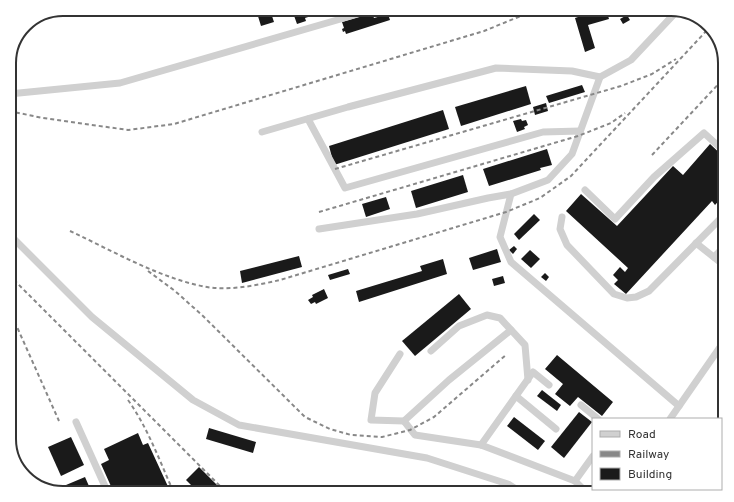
<svg xmlns="http://www.w3.org/2000/svg" width="734" height="502" viewBox="0 0 734 502" font-family="Overpass,sans-serif">
  <style>
    .building { fill: #1a1a1a }
    .lines { fill: none; stroke-linecap: round; stroke-linejoin: round }
    .minor { stroke: #d0d0d0; stroke-width: 7 }
    .rail { stroke: #888; stroke-width: 2; stroke-dasharray: 4 3; stroke-linecap: butt }
    .rim { fill: none; stroke: #333; stroke-width: 2 }
  </style>
  <rect width="100%" height="100%" fill="#fff"/>
  <!-- building -->
  <g class="building">
    <polygon points="270,9 271,13 284,9 326,9 327,11 305,18 306,21 297,24 292,10 272,16 274,22 261,26 257,13"/>
    <polygon points="602,9 606,9 609,19 588,25 595,48 585,52 575,18"/>
    <polygon points="372,13 374,18 388,14 390,20 346,34 345,31 343,32 342,29 344,28 342,22"/>
    <polygon points="627,15 630,20 623,24 620,19"/>
    <polygon points="582,85 585,92 549,103 546,96"/>
    <polygon points="526,86 531,104 461,126 455,107"/>
    <polygon points="546,103 548,111 535,115 533,107"/>
    <polygon points="443,110 449,129 334,165 329,146"/>
    <polygon points="521,119 522,121 526,120 528,125 524,127 525,129 517,132 513,121"/>
    <polygon points="710,144 725,158 725,194 715,205 712,201 626,294 614,284 618,280 613,275 620,267 625,272 628,268 566,211 581,194 617,226 673,166 683,175"/>
    <polygon points="547,149 552,165 540,168 541,170 489,186 483,169"/>
    <polygon points="463,175 468,192 416,208 411,191"/>
    <polygon points="386,197 390,209 366,217 362,204"/>
    <polygon points="534,214 540,220 519,240 514,234"/>
    <polygon points="514,246 517,249 513,254 509,250"/>
    <polygon points="497,249 501,262 473,270 469,258"/>
    <polygon points="530,250 540,259 531,268 521,259"/>
    <polygon points="299,256 302,267 242,283 240,271"/>
    <polygon points="443,259 447,274 359,302 356,291 422,271 420,266"/>
    <polygon points="348,269 350,274 330,280 328,275"/>
    <polygon points="545,273 549,277 546,281 541,277"/>
    <polygon points="503,276 505,283 494,286 492,279"/>
    <polygon points="324,289 328,298 316,304 315,302 311,304 308,300 313,297 312,295"/>
    <polygon points="459,294 471,309 415,356 402,341"/>
    <polygon points="557,355 613,402 602,416 578,397 570,406 555,394 563,384 545,369"/>
    <polygon points="542,390 561,405 557,411 537,396"/>
    <polygon points="579,412 592,422 564,458 551,447"/>
    <polygon points="514,417 545,441 538,450 507,426"/>
    <polygon points="209,428 256,442 253,453 206,439"/>
    <polygon points="138,433 143,445 148,443 171,493 114,493 101,464 109,460 104,449"/>
    <polygon points="71,437 84,465 61,476 48,447"/>
    <polygon points="199,467 225,493 199,493 186,480"/>
    <polygon points="85,477 92,493 69,493 66,485"/>
    <polygon points="592,485 593,489 597,489 601,492 600,493 595,493 589,488"/>
    <polygon points="562,488 571,493 559,493"/>
  </g>
  <g class="lines">
    <!-- minor -->
    <g class="minor">
      <polyline points="677,11 631,60 600,77 572,154 548,180 511,194 500,237 511,262 679,406"/>
      <polyline points="9,94 120,83 375,9"/>
      <polyline points="308,119 345,188 543,132 580,131"/>
      <polyline points="262,132 348,107 496,68 572,71 600,77"/>
      <polyline points="585,190 615,219 654,177 704,133 725,152"/>
      <polyline points="562,217 560,229 567,245 614,294 627,298 636,297 649,291 723,216"/>
      <polyline points="319,229 417,214 488,198 511,194"/>
      <polyline points="9,231 14,239 92,317 193,400 239,425 427,458 508,484 522,493"/>
      <polyline points="696,243 725,266"/>
      <polyline points="714,257 725,246"/>
      <polyline points="431,351 459,326 487,315 500,318 525,345 528,380"/>
      <polyline points="400,354 375,393 371,420 404,421 449,380 511,330"/>
      <polyline points="516,396 556,429"/>
      <polyline points="581,405 598,419"/>
      <polyline points="670,419 725,340"/>
      <polyline points="404,421 415,435 481,445 575,481 587,493"/>
      <polyline points="76,422 108,493"/>
      <polyline points="481,445 533,372 549,385"/>
      <polyline points="575,481 593,456"/>
      <polyline points="620,493 623,489"/>
    </g>
    <!-- rail -->
    <g class="rail">
      <polyline points="9,111 43,118 128,130 174,124 484,31 538,9"/>
      <polyline points="652,155 725,77"/>
      <polyline points="335,169 621,86 652,74 676,59"/>
      <polyline points="319,212 578,136 611,123 625,113"/>
      <path d="M70 231C113 251 161 279 207 287 230 291 258 285 280 280L506 212 540 198 571 176 710 27"/>
      <polyline points="148,271 175,291 203,316 305,417 330,429 351,435 382,437 410,430 434,417 507,354"/>
      <polyline points="9,275 227,493"/>
      <polyline points="9,309 59,421"/>
      <path d="M128 400C148 428 160 462 174 493"/>
    </g>
  </g>
  <!-- crop -->
  <path d="M0 0H734V502H0ZM63 16H671A47 47 0 0 1 718 63V439A47 47 0 0 1 671 486H63A47 47 0 0 1 16 439V63A47 47 0 0 1 63 16Z" fill="#fff" fill-rule="evenodd"/>
  <path class="rim" d="M63 16H671A47 47 0 0 1 718 63V439A47 47 0 0 1 671 486H63A47 47 0 0 1 16 439V63A47 47 0 0 1 63 16Z"/>
  <!-- legend -->
  <rect x="592" y="418" width="130" height="72" fill="#ffffff" stroke="#adadad"/>
  <rect x="600" y="431" width="20" height="6" fill="#d0d0d0" stroke="#adadad"/>
  <text x="628" y="438" font-size="12" fill="#333333">Road</text>
  <rect x="600" y="451" width="20" height="6" fill="#888888" stroke="#adadad"/>
  <text x="628" y="458" font-size="12" fill="#333333">Railway</text>
  <rect x="600" y="468" width="20" height="12" fill="#1a1a1a" stroke="#adadad"/>
  <text x="628" y="478" font-size="12" fill="#333333">Building</text>
</svg>
